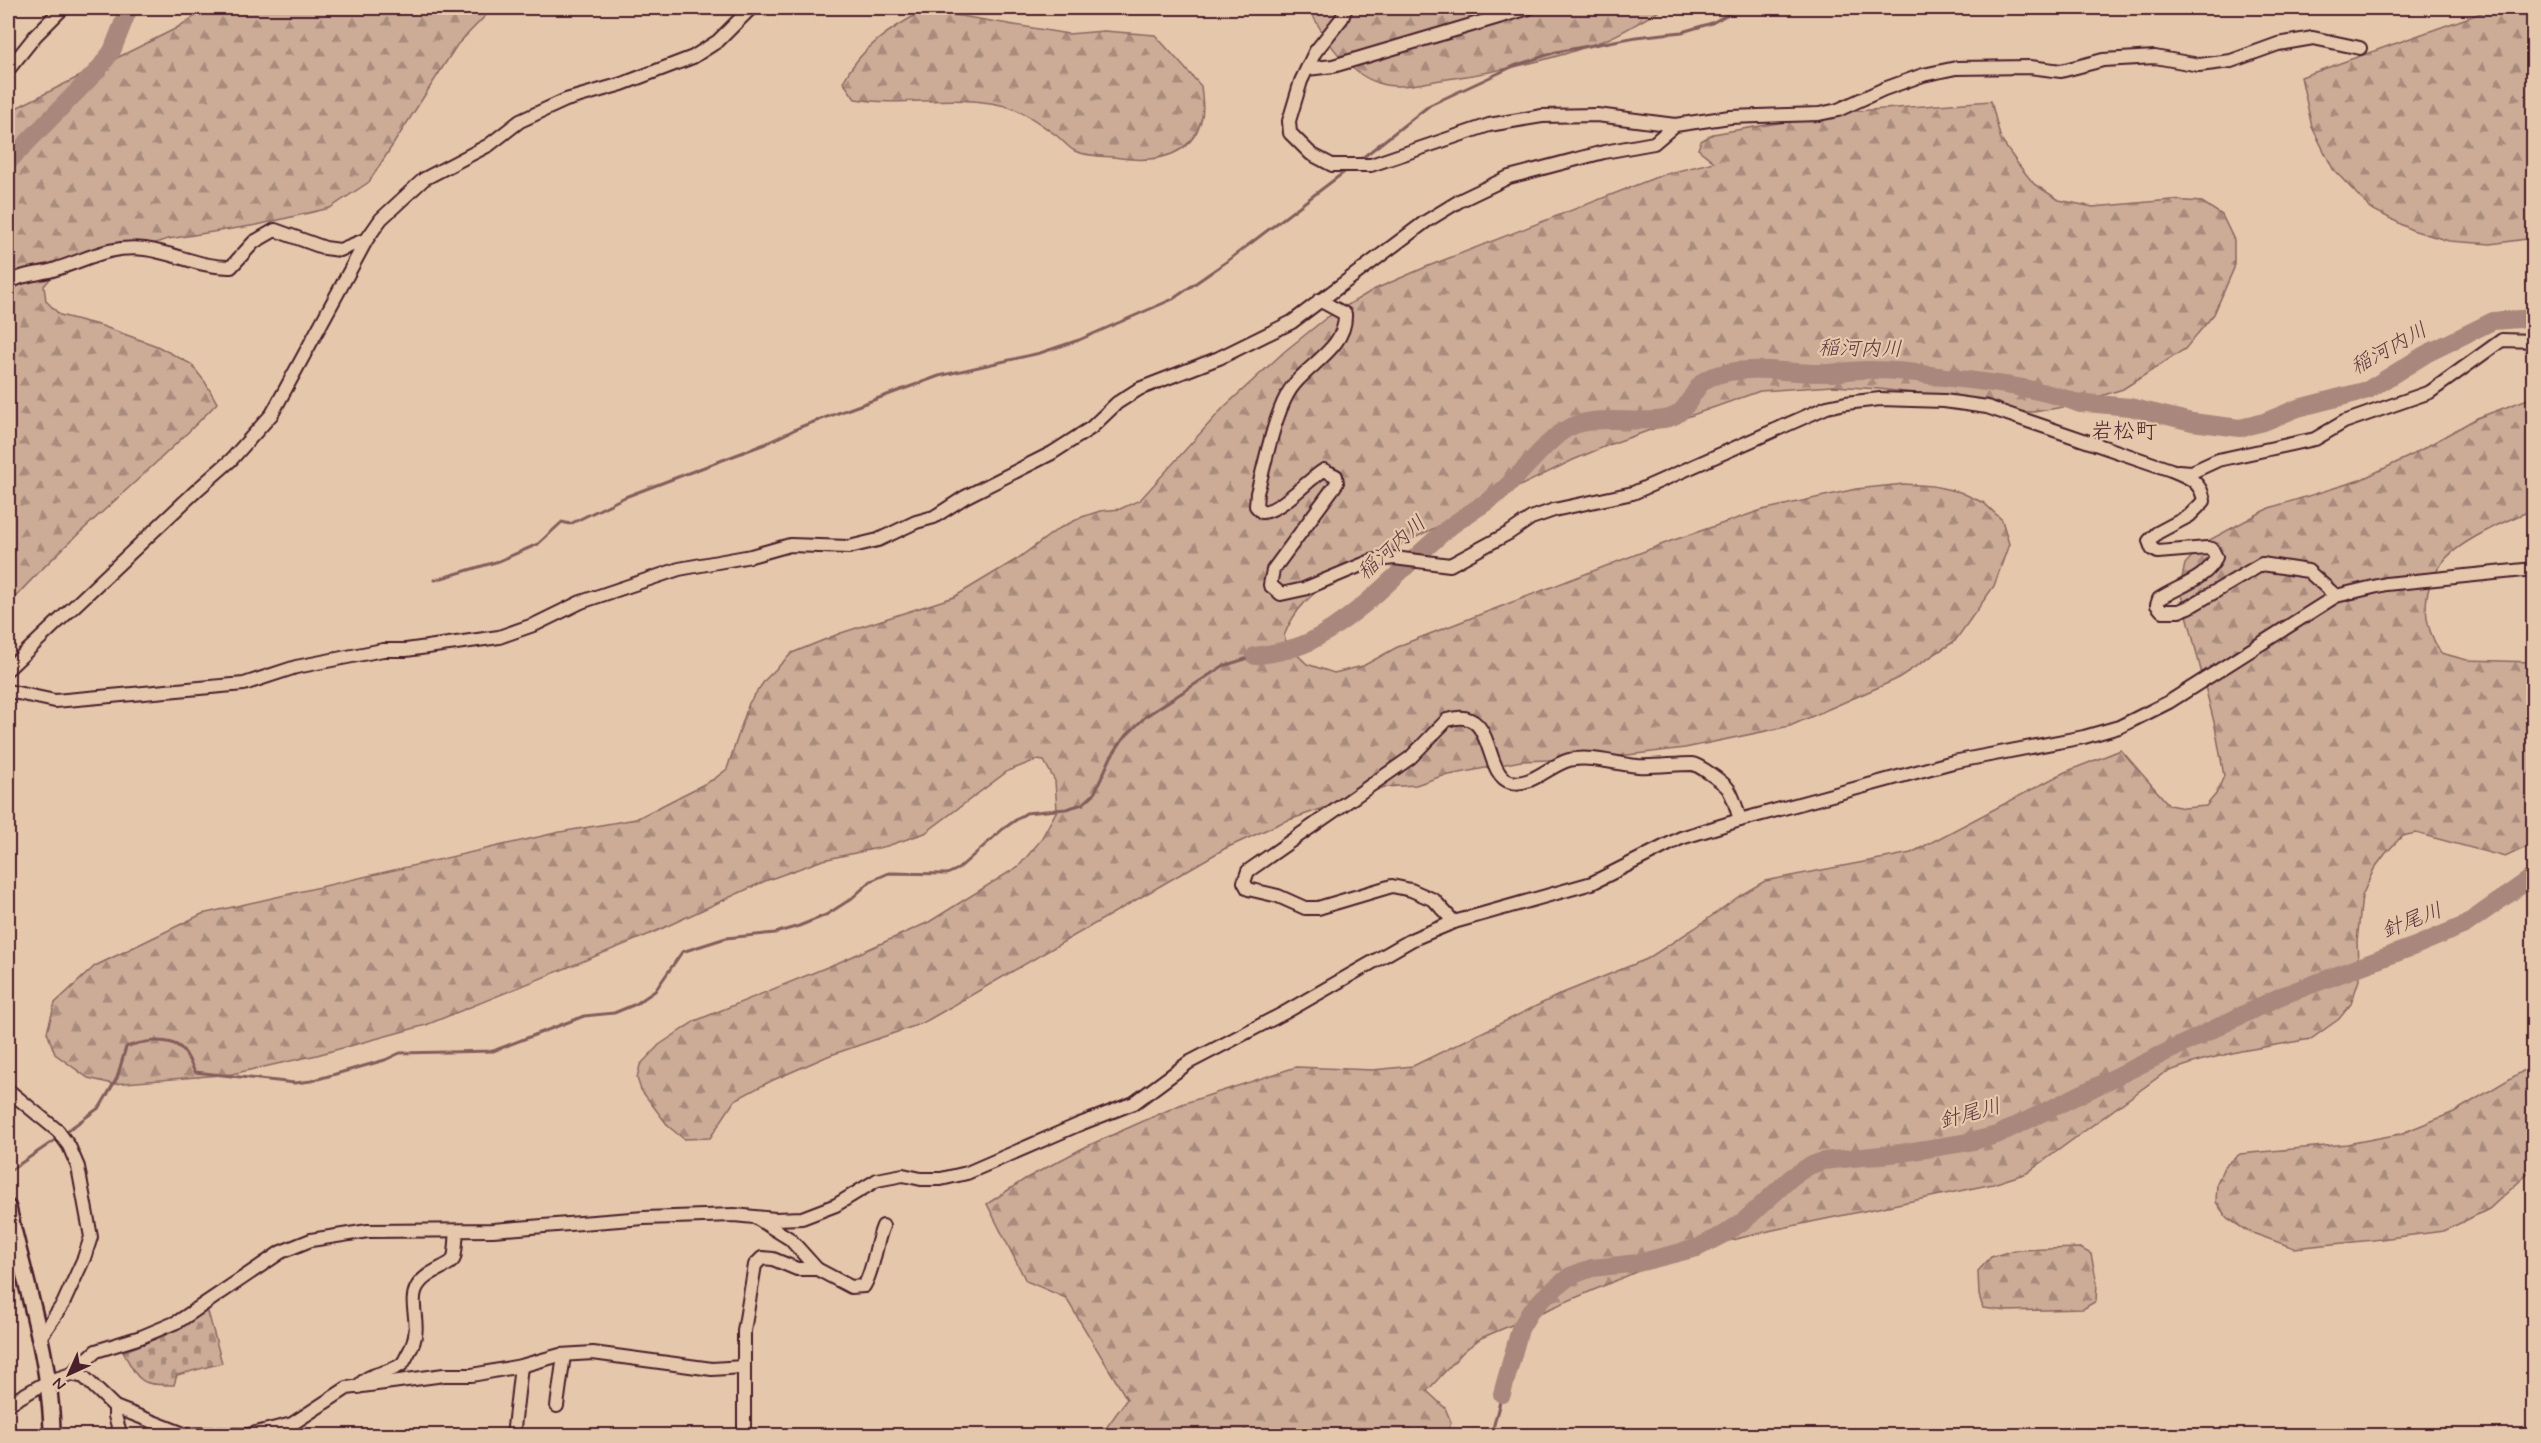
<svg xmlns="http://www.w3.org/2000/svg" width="2541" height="1443" viewBox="0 0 2541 1443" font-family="Mynerve,'Klee One',sans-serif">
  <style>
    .forest { fill: url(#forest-firs); stroke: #8b6661; stroke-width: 1.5 }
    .cemetery { fill: url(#cemetery-stones); stroke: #8b6661; stroke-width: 1.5 }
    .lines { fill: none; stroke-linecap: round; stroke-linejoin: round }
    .stream { stroke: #845d5b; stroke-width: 3 }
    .river { stroke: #aa877b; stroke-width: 18 }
    .minor-casing { stroke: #4a1f2b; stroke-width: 16 }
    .tertiary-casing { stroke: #4a1f2b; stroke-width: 20 }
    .minor { stroke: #e5c8ac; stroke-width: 12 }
    .tertiary { stroke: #e5c8ac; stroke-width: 15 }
    .labels { text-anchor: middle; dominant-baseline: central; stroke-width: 4.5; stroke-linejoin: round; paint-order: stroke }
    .water-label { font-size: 21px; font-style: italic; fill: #5d343b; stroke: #e5c8ac }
    .quarter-label { font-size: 22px; fill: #4a1f2b; stroke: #e5c8ac }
  </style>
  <defs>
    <pattern id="forest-firs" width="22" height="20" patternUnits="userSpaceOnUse" patternTransform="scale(1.5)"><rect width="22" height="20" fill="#ccac97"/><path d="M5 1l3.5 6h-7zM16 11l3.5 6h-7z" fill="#a88b7b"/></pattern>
    <pattern id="cemetery-stones" width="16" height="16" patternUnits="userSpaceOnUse" patternTransform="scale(1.5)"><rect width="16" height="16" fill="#ccac97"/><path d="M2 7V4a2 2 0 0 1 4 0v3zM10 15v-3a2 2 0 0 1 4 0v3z" fill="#a88b7b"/></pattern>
  </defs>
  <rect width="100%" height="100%" fill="#e5c8ac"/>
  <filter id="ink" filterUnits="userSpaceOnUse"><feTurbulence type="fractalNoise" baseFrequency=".0167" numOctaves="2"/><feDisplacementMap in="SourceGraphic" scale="12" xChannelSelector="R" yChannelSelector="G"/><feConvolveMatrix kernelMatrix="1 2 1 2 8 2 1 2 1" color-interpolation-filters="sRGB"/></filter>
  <g filter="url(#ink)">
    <!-- forest -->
    <g class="forest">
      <path d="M208 8H493L457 45 369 182 330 208 257 225 168 239 95 262 59 268 44 286 46 301 60 315 102 326 157 346 191 364 205 382 217 403C150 474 72 533 8 605V112L175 29Z"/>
      <path d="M1320 8H1665C1645 18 1625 32 1605 40 1552 61 1497 72 1441 80 1422 83 1397 90 1378 83 1347 72 1328 44 1313 16Z"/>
      <polygon points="2495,8 2533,8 2533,238 2491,244 2449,241 2412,230 2370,208 2333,169 2312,127 2301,77"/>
      <path d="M925 10 1068 34 1104 31 1155 35 1201 86C1202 95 1204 108 1202 117 1192 160 1150 163 1113 157 1102 156 1083 156 1073 150 1067 146 1062 140 1056 135 1039 123 1021 109 1001 105 953 94 903 107 855 99L843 82C861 47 891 28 925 10Z"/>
      <path d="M1991 101 2001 140 2018 164 2034 184 2059 200 2093 207 2171 200 2202 202 2222 215 2234 240V268L2214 314 2185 349 2123 389 2069 406 2034 412 1981 411 1930 395 1879 389 1833 386 1760 391 1611 444 1573 460 1337 576C1312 594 1295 607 1284 636L1288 646 1307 664 1334 673 1363 666 1401 645 1671 541 1762 510 1856 489 1904 484 1933 486 1960 492 1984 503 2002 520 2009 544 1994 586 1955 641 1895 680 1790 726 1685 748 1603 758 1521 761 1439 777 1416 785 1385 787 1283 822 1224 849 923 1023 828 1056 771 1081 735 1100 710 1138 684 1139 669 1127 641 1090 637 1078 640 1065 659 1045 695 1021 842 961 929 922 1019 866 1040 841 1057 810 1055 781 1044 761 1036 760 1008 771 925 833 887 846 823 860 765 881 650 934 426 1025 317 1055 232 1074 113 1084 88 1078 55 1054 47 1032 55 1003 95 966 202 914 560 832 636 819 714 779 727 769 749 703 765 680 792 653 841 633 954 597 1017 559 1058 529 1082 517 1100 511 1120 509 1140 500 1224 407 1285 351 1326 318 1373 290 1426 267 1662 175 1714 162 1698 149 1701 141 1713 134 1843 112Z"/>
      <path d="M2533 397V510C2509 519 2457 542 2442 563 2420 592 2422 624 2441 653L2467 660 2533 662V844L2505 857 2416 833 2402 836 2386 853 2374 869 2362 896 2357 942 2359 980 2351 1004 2339 1019 2311 1039 2241 1051 2199 1061 2164 1073 2027 1173 1993 1184 1773 1230 1683 1252 1481 1338 1464 1351 1427 1391 1445 1408 1451 1422 1446 1435H1101L1127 1399 1066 1298 1026 1281 987 1204 1025 1179 1085 1147 1182 1104 1296 1067 1373 1070 1413 1066 1563 993 1647 959 1695 928 1741 895 1765 881 1911 853 2065 772 2121 750 2169 805 2184 808 2206 806 2216 794 2224 776 2215 726 2180 587 2185 564 2204 543 2269 508 2360 480 2410 456 2477 418Z"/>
      <polygon points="2533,1065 2533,1169 2489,1209 2444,1231 2373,1240 2294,1248 2247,1231 2227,1218 2216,1202 2217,1183 2224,1167 2240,1154 2347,1144 2400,1134 2454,1112"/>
      <polygon points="2080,1248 2091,1254 2097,1283 2096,1301 2083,1309 2007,1311 1983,1308 1979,1295 1978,1271 1991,1257 2015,1250"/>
    </g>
    <!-- cemetery -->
    <path class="cemetery" d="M207 1308 222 1363 177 1375 174 1385C138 1385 140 1382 123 1352L177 1330Z"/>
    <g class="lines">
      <!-- stream -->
      <g class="stream">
        <polyline points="1357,162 1430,105 1514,66 1556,52 1636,37 1682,32 1712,23 1739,8"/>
        <polyline points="435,580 499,561 538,544 562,522 570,524 625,497 765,444 800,427 939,376 1040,353 1079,340 1173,299 1226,262 1347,170"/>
        <path d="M63 1134 100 1107 117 1078 126 1047C140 1042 167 1036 181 1048 187 1053 191 1065 195 1072L295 1083 311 1081 385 1060 400 1053 493 1051 584 1016 614 1013 636 1004 655 991 682 952 726 938 775 933 799 926 826 915 851 899 871 881 889 873 947 874 958 869 1003 829 1026 813 1066 809 1083 804 1094 794 1111 757 1123 739 1146 716 1223 666 1255 656"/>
        <polyline points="8,1172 58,1138"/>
        <polyline points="1491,1436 1502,1394"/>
      </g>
      <!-- river -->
      <g class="river">
        <polyline points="8,162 98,70 112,51 129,8"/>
        <path d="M1255 656C1273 653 1292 650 1309 642 1362 615 1401 568 1446 530 1465 514 1489 503 1506 487 1524 471 1544 444 1563 431 1593 411 1636 426 1669 418 1690 413 1692 384 1711 377 1747 363 1789 374 1827 373 1839 373 1851 370 1864 370 1894 369 1923 374 1952 378 1994 383 2040 388 2080 404L2086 403 2130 407 2192 422 2240 428 2264 422 2298 408 2368 390 2426 354 2493 321 2534 318"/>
        <polyline points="1502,1394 1520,1329 1530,1312 1544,1297 1570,1276 1592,1268 1638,1263 1697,1248 1726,1233 1745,1220 1792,1177 1809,1166 1823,1161 1901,1153 1969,1142 1997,1135 2281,996 2415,946 2465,925 2534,876"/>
      </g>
      <defs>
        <g id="minor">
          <polyline points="1346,8 1342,18 1315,52 1301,81 1289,121 1290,133 1311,154 1332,165 1371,165 1489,125 1542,116 1597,115 1675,125 1730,117 1819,114 1838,110 1884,89 1923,75 1956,68 2030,67 2061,71 2103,60 2155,57 2199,65 2231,61 2278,44 2313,38 2360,48"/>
          <polyline points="1307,69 1333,66 1529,8"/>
          <polyline points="8,70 36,35 63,8"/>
          <path d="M8 284C21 273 40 275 56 269 88 259 109 245 145 249 175 253 202 268 231 267L254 242 275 230 325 248 340 250 367 239"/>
          <path d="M1319 300 1345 314C1347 350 1301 367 1287 395 1273 421 1265 464 1257 493L1256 506 1262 512C1281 511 1306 481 1324 470L1336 476 1337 483 1273 570 1270 585 1281 594 1304 589 1371 561 1394 558 1450 565 1509 533 1531 518 1554 510 1633 493 1827 407 1846 403 1880 399 1944 401 1987 407 2171 470C2188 477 2201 481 2204 501L2189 516 2157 533 2149 541 2152 549 2158 552 2207 548 2212 549 2216 557C2209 578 2177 587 2159 599L2157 605 2162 611H2179L2189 607 2262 564 2308 571 2336 596"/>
          <polyline points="2178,471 2192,472 2218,460 2315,439 2344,422 2430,392 2502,340 2534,341"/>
          <polyline points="8,669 198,489 231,460 272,414 367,239 381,219 424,179 489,145 520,121 566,100 622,84 693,57 718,41 751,8"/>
          <polyline points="8,691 55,701 244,684 296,667 383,650 406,650 499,637 536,624 581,602 679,569 751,556 790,545 849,547 878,540 916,522 934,517 965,497 1052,453 1091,428 1117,403 1139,389 1219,358 1292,322 1425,222 1461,200 1509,177 1604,152 1654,143 1675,125"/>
          <path d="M1454 922 1434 900 1411 890 1392 886 1318 908H1305L1278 896 1248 889 1244 882 1248 871 1410 758 1447 720C1497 704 1482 775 1511 782 1531 787 1550 765 1569 760 1591 755 1616 764 1638 766 1656 767 1674 764 1692 764 1698 764 1726 784 1729 790 1734 798 1737 810 1740 820"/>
          <polyline points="8,1090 58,1131 69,1146 78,1167 91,1237 84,1258 63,1304 39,1339"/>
          <path d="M758 1219 790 1239 817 1269 851 1287 864 1286C874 1270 875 1245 883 1226"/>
          <polyline points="71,1374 84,1377 115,1407 184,1434 248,1435 292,1424 347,1388 444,1375 472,1375 521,1366 560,1355 593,1353 712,1369 743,1367"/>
          <path d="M358 1387C369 1371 388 1375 402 1364 405 1361 407 1355 409 1352 424 1327 408 1306 416 1289 424 1271 451 1267 454 1258 456 1250 456 1239 457 1231"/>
          <polyline points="8,1404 47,1382 71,1374 96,1351 141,1337 179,1321 281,1252 311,1240 368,1231 493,1230 644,1218 734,1215 775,1219 802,1218 836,1205 877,1180 903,1175 921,1179 941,1179 967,1173 1080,1124 1134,1103 1188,1063 1284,1013 1413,939 1454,922 1592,883 1681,838 1740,820 1953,762 2084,737 2119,727 2169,702 2336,596 2386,584 2534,569"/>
          <polyline points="557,1406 564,1355"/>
          <polyline points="115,1407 115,1416 121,1436"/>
          <polyline points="513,1436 521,1366"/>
          <polyline points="744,1436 744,1331 755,1265 762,1258 773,1259 797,1269 817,1269"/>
        </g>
        <path id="tertiary" d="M8 1208C24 1279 52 1363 52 1436"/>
      </defs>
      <!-- minor casing -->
      <use href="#minor" class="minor-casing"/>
      <!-- tertiary casing -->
      <use href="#tertiary" class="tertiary-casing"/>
      <!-- minor -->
      <use href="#minor" class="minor"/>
      <!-- tertiary -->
      <use href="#tertiary" class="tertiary"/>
    </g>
  </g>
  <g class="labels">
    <!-- water labels -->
    <g class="water-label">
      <text transform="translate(1860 349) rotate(1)">稲河内川</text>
      <text transform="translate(2389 349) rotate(-29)">稲河内川</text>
      <text transform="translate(1392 548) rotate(-42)">稲河内川</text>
      <text transform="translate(2412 921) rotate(-21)">針尾川</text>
      <text transform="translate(1970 1114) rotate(-15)">針尾川</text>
    </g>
    <!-- quarter labels -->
    <g class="quarter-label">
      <text x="2124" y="432">岩松町</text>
    </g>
  </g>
  <!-- margin -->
  <rect width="2541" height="1443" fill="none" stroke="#e5c8ac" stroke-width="30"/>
  <rect x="15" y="15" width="2511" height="1413" fill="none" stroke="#4a1f2b" stroke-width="2" filter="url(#ink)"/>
  <!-- north arrow -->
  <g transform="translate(69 1374) rotate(225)" stroke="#e5c8ac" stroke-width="4.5" paint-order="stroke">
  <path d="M0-4.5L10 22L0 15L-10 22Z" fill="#4a1f2b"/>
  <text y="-9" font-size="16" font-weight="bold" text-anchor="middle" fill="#4a1f2b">N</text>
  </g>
</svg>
